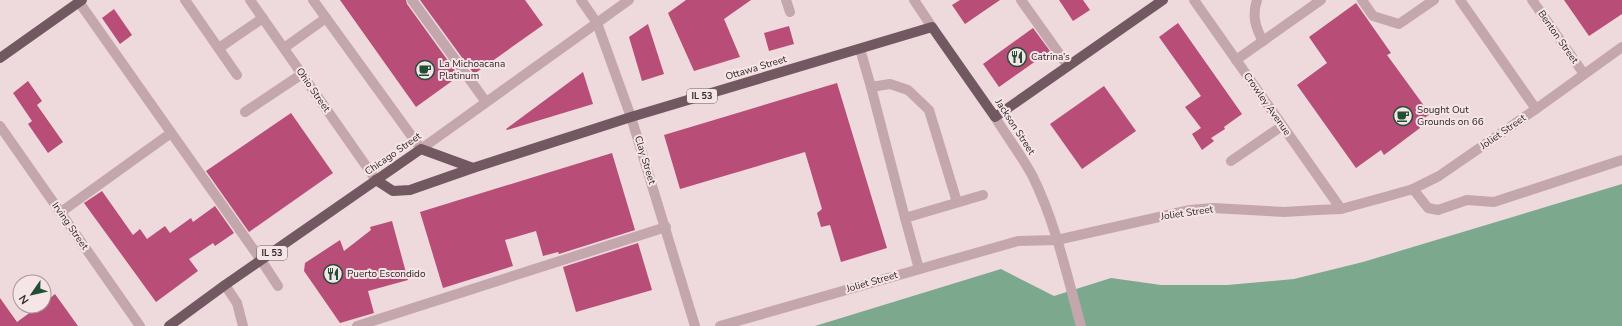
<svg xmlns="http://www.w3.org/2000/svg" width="1622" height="326" viewBox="0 0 1622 326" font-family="'Nunito Sans',sans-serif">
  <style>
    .water { fill: #7ca88e }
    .building { fill: #b84d77 }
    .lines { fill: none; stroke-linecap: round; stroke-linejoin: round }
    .minor { stroke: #c4a7ac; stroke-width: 10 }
    .major { stroke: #725961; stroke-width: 10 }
    .labels { text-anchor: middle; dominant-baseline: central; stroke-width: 4; stroke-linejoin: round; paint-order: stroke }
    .shield { fill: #f6e5e7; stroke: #6d6063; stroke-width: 1 }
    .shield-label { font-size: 9px; font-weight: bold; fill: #32272a }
    .street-label { font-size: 10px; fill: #32272a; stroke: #f6e5e7 }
    .poi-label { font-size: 10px; fill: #32272a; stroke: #f6e5e7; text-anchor: start }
  </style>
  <rect width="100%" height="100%" fill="#eed9dc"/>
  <!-- water -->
  <polygon class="water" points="1622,184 1622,326 815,326 1001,269 1054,296 1111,278 1161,285 1227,285 1294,279 1363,262"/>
  <!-- building -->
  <g class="building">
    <polygon points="340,0 406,0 407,4 459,76 416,107"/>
    <polygon points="420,0 525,0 543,25 474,74"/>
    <polygon points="686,0 751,0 724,19 740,57 694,71 668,13"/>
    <polygon points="960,0 1000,0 965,24 952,5"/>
    <polygon points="1059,0 1083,0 1090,10 1073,21"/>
    <polygon points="1564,0 1622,0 1622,14 1589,36"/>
    <polygon points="1356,3 1391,53 1387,55 1430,114 1417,123 1420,128 1384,155 1381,150 1356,168 1297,85 1327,63 1309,37"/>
    <polygon points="114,9 132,35 120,44 102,18"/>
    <polygon points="1178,23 1242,114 1224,127 1225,129 1211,138 1214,141 1202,150 1192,134 1201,128 1185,107 1201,96 1159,37"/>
    <polygon points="648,24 664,74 642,81 629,37"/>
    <polygon points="789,26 794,44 769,51 764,33"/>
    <polygon points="1033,28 1050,51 999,87 983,64"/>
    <polygon points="583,72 593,104 507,130 506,129"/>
    <polygon points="28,81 42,101 37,105 63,142 48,153 28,124 32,121 13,93"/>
    <polygon points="837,83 887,248 841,262 830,225 821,227 817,213 822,209 805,152 680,189 664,135"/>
    <polygon points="1104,86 1136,131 1082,169 1050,124"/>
    <polygon points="291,113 333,173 249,232 206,171"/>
    <polygon points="612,153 635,230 559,254 558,252 543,256 536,231 505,240 513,266 443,288 420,212"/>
    <polygon points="102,191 133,235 140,229 147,239 165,226 170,233 191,218 193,222 215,206 234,233 215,246 213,243 189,259 198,271 156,302 84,203"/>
    <polygon points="392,221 408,280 368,291 374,313 340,323 304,271 305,263 340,240 344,251 371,230 370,227"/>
    <polygon points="638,243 652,290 576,312 563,267"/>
    <polygon points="55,294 78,326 0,326 0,298 17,322 39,306 44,306 44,303"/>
  </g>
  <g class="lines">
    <!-- minor -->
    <g class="minor">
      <polyline points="185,0 237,75"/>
      <polyline points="250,0 376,180"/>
      <polyline points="313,0 421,149 629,0"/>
      <polyline points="412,0 486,102"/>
      <polyline points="581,0 597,23 631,117 695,326"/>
      <polyline points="786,0 790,12"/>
      <polyline points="914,0 932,27"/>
      <polyline points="1021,0 1068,66"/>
      <polyline points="1194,0 1341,209"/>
      <path d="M1257 0C1252 15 1255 27 1263 41"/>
      <polyline points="1362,0 1373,16 1399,24 1434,0"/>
      <polyline points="1460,0 1536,109"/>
      <polyline points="1532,0 1584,74"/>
      <polyline points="79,2 261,260 278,286"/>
      <polyline points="219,48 263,18"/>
      <polyline points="284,48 326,18"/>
      <polyline points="860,49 871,87 905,218 983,195"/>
      <polyline points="1236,60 1321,0"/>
      <polyline points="871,87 890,84 908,90 929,110 957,202"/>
      <polyline points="245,112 302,74"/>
      <path d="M995 117C1007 137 1022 156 1033 177 1056 224 1067 276 1081 326"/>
      <polyline points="0,126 140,326"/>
      <polyline points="1231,161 1282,126"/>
      <polyline points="1413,189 1428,208 1438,210 1467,200 1494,202 1622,160"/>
      <polyline points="61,212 171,133"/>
      <polyline points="905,218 919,269"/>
      <polyline points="225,285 237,303 243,326"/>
      <polyline points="357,326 666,227"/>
      <polyline points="720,326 1018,241 1057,240 1190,210 1213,208 1284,212 1317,210 1341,209 1385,197 1413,189 1439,176 1536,109 1622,47"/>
    </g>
    <!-- major -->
    <g class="major">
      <polyline points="0,58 82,0"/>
      <polyline points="376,180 393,191 410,190 473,168 631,117 932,27 995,117 1163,0"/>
      <polyline points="169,326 225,285 421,149 473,168"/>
    </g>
  </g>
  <!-- icons -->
  <defs>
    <symbol id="restaurant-ring" viewBox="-11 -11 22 22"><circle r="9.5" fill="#f6e5e7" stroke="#214e35" stroke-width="1.5"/><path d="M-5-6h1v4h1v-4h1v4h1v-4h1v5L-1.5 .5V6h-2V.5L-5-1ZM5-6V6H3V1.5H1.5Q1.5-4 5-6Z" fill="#214e35"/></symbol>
    <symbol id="cafe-ring" viewBox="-11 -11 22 22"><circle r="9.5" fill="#f6e5e7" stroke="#214e35" stroke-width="1.5"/><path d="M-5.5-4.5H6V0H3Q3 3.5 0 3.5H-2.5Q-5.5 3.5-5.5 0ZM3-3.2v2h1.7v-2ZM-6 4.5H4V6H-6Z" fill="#214e35"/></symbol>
  </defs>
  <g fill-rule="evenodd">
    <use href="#restaurant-ring" x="1006" y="46" width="22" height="22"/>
    <use href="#cafe-ring" x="414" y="59" width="22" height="22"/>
    <use href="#cafe-ring" x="1392" y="105" width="22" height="22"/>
    <use href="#restaurant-ring" x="322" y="263" width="22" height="22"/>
  </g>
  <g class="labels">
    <!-- shield labels -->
    <g class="shield">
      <rect x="687" y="89" width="30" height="14" rx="3"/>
      <rect x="257" y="246" width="30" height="14" rx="3"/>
    </g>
    <g class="shield-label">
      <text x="702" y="96">IL 53</text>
      <text x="272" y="253">IL 53</text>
    </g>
    <!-- street labels -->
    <g class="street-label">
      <text transform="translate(1558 37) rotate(55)">Benton Street</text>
      <text transform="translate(756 68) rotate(-17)">Ottawa Street</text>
      <text transform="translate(313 90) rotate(55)">Ohio Street</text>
      <text transform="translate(1267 104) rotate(55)">Crowley Avenue</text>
      <text transform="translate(1015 127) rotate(57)">Jackson Street</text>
      <text transform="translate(1503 132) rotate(-35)">Joliet Street</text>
      <text transform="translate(393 154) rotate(-35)">Chicago Street</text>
      <text transform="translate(645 160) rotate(73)">Clay Street</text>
      <text transform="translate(1187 213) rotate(-8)">Joliet Street</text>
      <text transform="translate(70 226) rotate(55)">Irving Street</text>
      <text transform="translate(872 282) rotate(-16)">Joliet Street</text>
    </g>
    <!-- poi labels -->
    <g class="poi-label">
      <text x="1031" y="57">Catrina’s</text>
      <text x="439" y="64">La Michoacana<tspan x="439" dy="12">Platinum</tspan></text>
      <text x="1417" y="110">Sought Out<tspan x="1417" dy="12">Grounds on 66</tspan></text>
      <text x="347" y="274">Puerto Escondido</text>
    </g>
  </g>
  <!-- north arrow -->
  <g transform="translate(32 294) rotate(236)"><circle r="19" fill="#f6e5e7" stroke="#a8999b"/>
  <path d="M0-3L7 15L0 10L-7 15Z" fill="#214e35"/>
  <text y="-6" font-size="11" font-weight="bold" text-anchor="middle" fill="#32272a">N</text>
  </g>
</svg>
